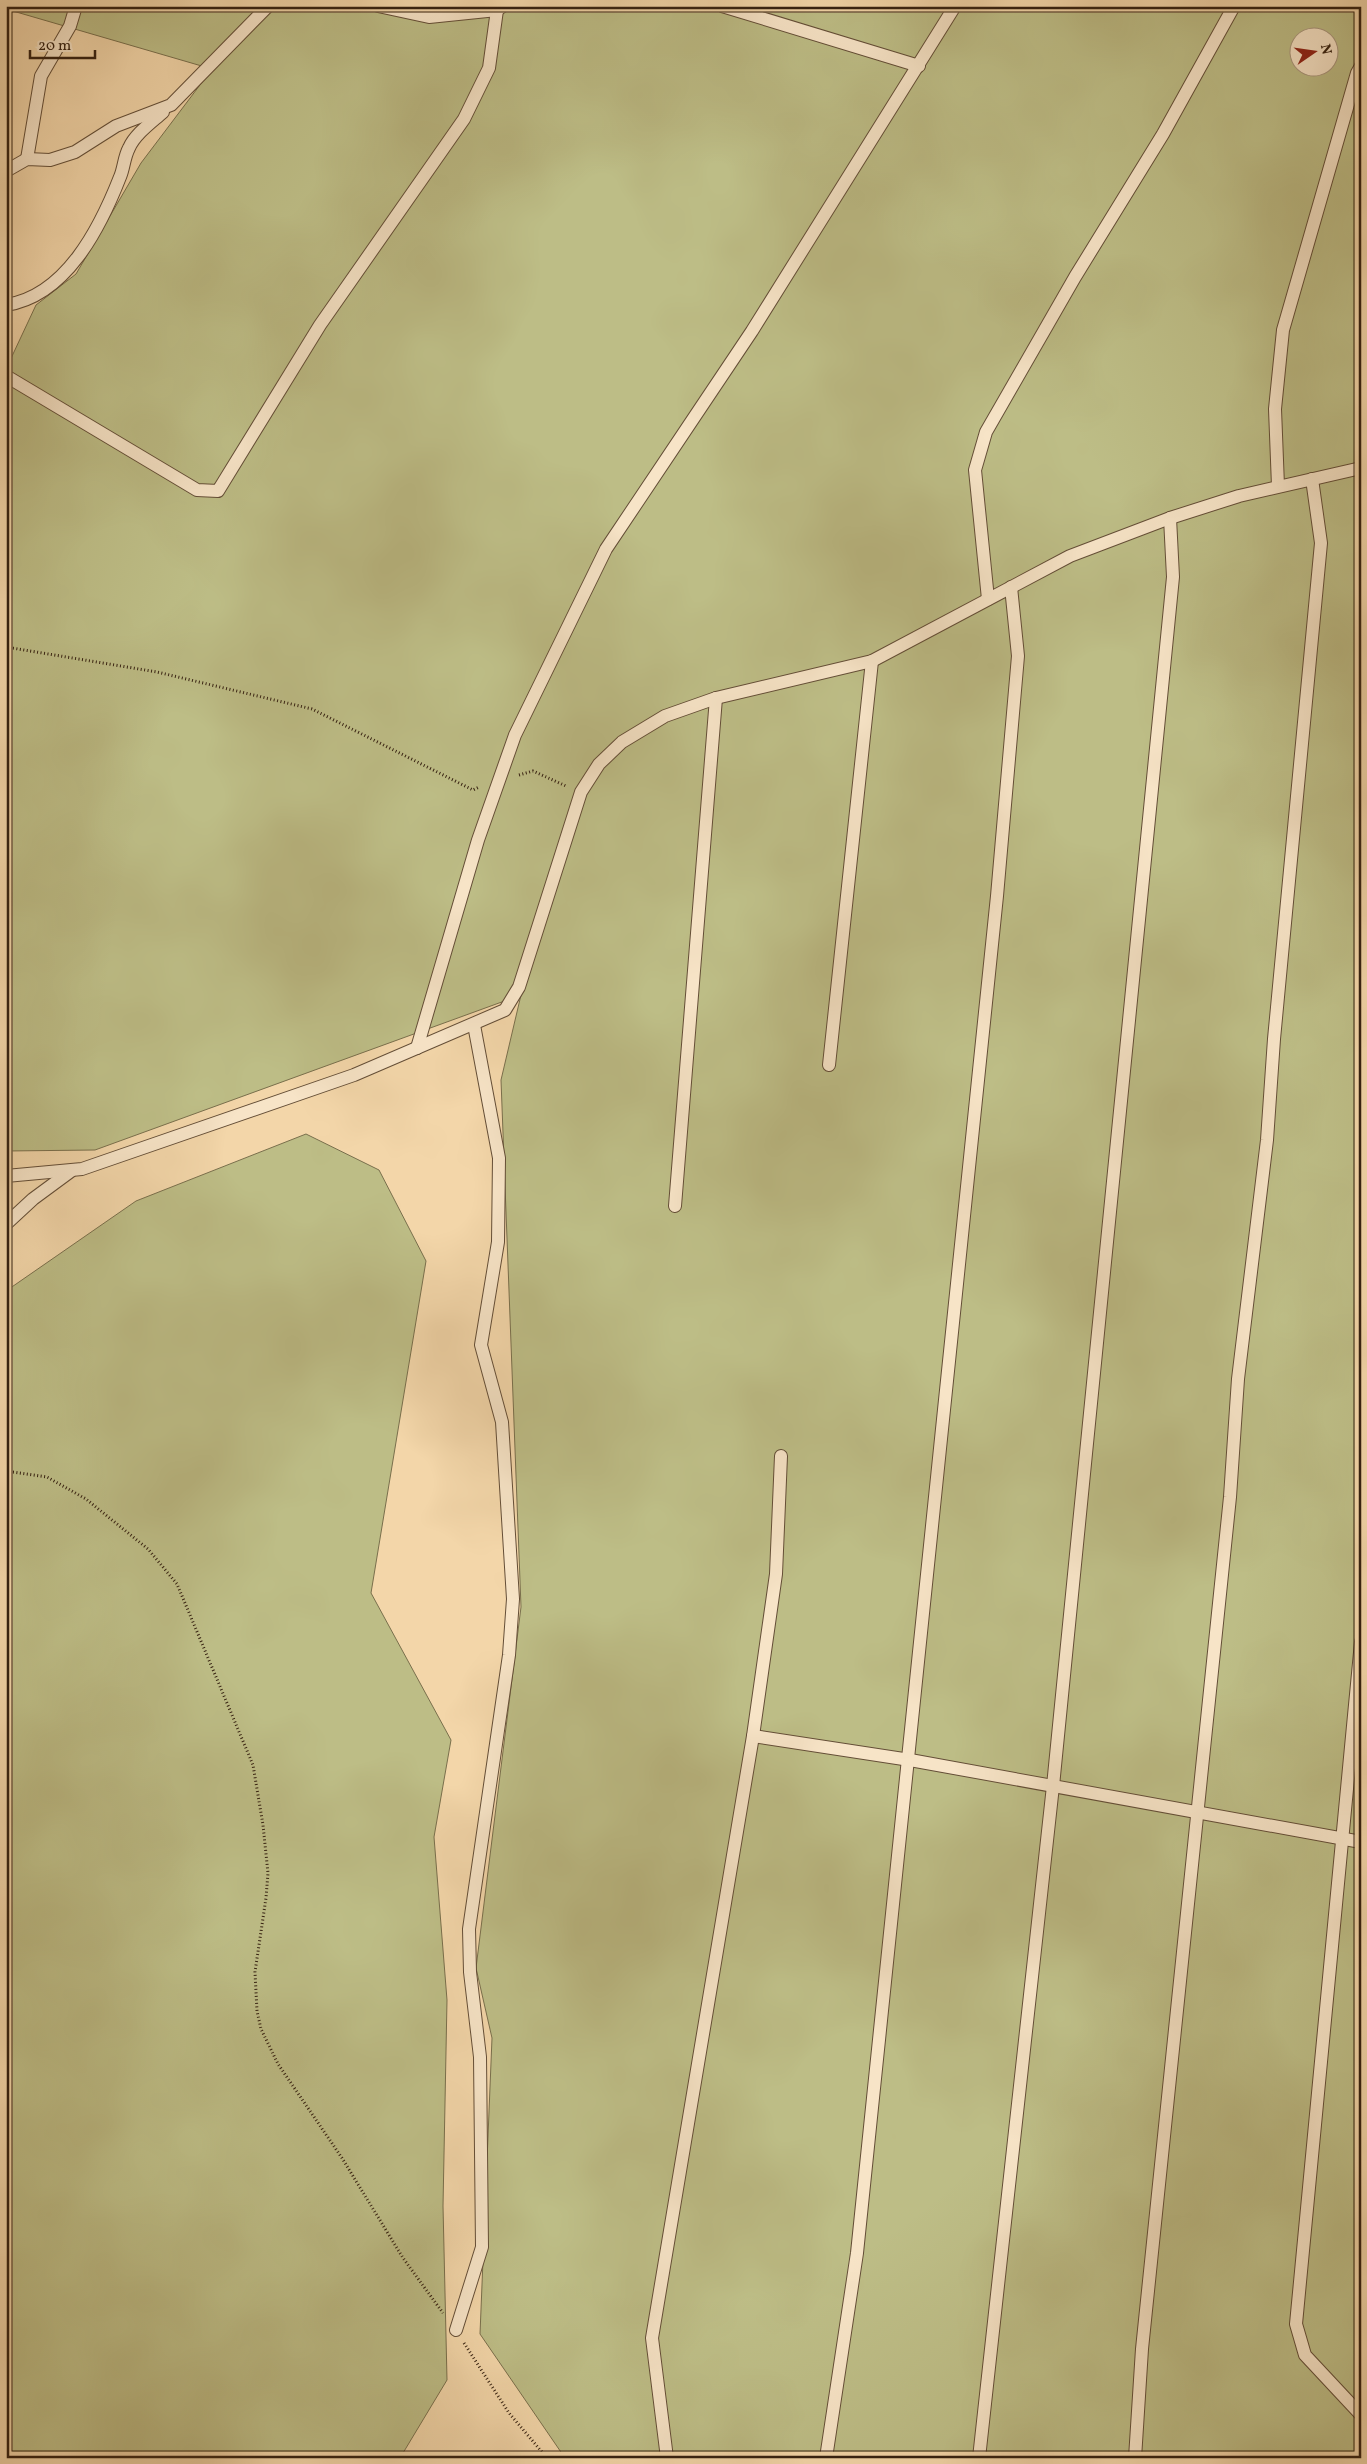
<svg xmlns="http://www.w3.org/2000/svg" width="1367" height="2464" viewBox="0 0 1367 2464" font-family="Vollkorn,serif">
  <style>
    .green { fill: #bdbd86; stroke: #796f4c; fill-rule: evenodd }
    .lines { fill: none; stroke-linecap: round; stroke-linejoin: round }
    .lane-casing { stroke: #644e37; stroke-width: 14 }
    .path { stroke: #352111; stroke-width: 3; stroke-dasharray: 1 2.5; stroke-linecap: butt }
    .lane { stroke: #f7e4c7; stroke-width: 12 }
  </style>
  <rect width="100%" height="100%" fill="#f3d6a9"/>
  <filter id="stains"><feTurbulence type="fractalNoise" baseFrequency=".004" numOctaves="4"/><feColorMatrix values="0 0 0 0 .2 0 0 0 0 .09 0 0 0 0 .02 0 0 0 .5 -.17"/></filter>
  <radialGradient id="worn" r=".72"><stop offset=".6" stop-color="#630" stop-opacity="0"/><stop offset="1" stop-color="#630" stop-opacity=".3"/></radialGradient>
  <!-- green -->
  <g class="green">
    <path d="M6 6H1361V2458H565L480 2334 492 2038 476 1968 521 1607 501 1080 521 995 95 1150 6 1151V369L36 305 76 274 141 163 212 69 6 9ZM1300 38H1330V68H1300Z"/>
    <polygon points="306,1134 379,1170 426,1261 371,1593 451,1740 434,1837 447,2000 443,2206 447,2380 400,2458 6,2458 6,1291 136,1201"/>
  </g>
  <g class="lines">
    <defs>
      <g id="lane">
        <polyline points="378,6 429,17 497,10 503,6"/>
        <polyline points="722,6 919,66"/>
        <polyline points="27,159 41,76 70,26 76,6"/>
        <polyline points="6,171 27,159 50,160 75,152 116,126 171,105 268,6"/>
        <path d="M6 305C66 296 100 228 120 177 124 168 124 157 129 148 135 134 152 122 163 112"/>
        <polyline points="6,376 197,490 218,491 320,325 464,119 489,68 497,10"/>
        <polyline points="1278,486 1275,409 1283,330 1357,73 1361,66"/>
        <polyline points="988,599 975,470 986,432 1075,277 1163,134 1234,6"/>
        <polyline points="417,1048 478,840 515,735 606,549 752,331 955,6"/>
        <polyline points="829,1065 872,661"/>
        <polyline points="6,1176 82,1169 354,1075 505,1010 519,987 581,792 599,764 622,742 665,716 716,698 872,661 1070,556 1170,518 1239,496 1361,468"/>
        <polyline points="675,1206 716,698"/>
        <polyline points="6,1224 33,1199 71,1171"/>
        <polyline points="1361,1642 1296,2324 1305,2355 1361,2415"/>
        <polyline points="753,1736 910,1760 1361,1842"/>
        <polyline points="456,2330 482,2247 480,2057 470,1972 469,1929 509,1655 513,1599 502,1422 481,1345 498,1242 499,1158 474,1025"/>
        <polyline points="667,2458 652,2338 753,1736 776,1574 781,1456"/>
        <polyline points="826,2458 857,2253 997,896 1018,656 1011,587"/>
        <polyline points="979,2458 1053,1786 1173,577 1170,518"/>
        <polyline points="1135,2458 1142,2349 1230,1497 1238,1379 1267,1140 1274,1039 1321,543 1312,479"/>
      </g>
    </defs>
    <!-- lane casing -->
    <use href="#lane" class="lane-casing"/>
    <!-- path -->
    <g class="path">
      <polyline points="6,647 157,672 312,709 473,790 479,787"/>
      <polyline points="519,775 533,771 566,786"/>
      <polyline points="6,1471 47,1477 86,1499 148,1549 177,1584 253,1765 263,1825 268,1873 266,1898 255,1972 257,2011 261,2029 278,2064 342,2158 403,2258 443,2313"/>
      <polyline points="464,2343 509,2413 547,2458"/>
      <polyline points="6,2456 12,2458"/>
    </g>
    <!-- lane -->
    <use href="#lane" class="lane"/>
  </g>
  <!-- margin -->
  <rect width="1367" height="2464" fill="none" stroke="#f3d6a9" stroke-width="25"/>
  <rect x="8" y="8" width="1352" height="2449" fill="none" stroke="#352111" stroke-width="2.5"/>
  <rect x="12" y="12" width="1342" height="2439" fill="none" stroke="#352111"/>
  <!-- north arrow -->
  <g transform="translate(1314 52) rotate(77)"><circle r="24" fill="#f7e4c7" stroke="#a9967e"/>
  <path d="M0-4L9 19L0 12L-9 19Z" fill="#8f2418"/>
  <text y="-8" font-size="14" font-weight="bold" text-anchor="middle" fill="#352111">N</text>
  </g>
  <!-- scale -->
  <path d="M30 50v8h65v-8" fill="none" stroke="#352111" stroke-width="2.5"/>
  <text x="38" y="50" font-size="15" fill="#352111" stroke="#f7e4c7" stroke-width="4" paint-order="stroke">20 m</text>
  <rect width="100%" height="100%" filter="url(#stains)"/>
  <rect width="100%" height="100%" fill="url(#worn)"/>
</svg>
